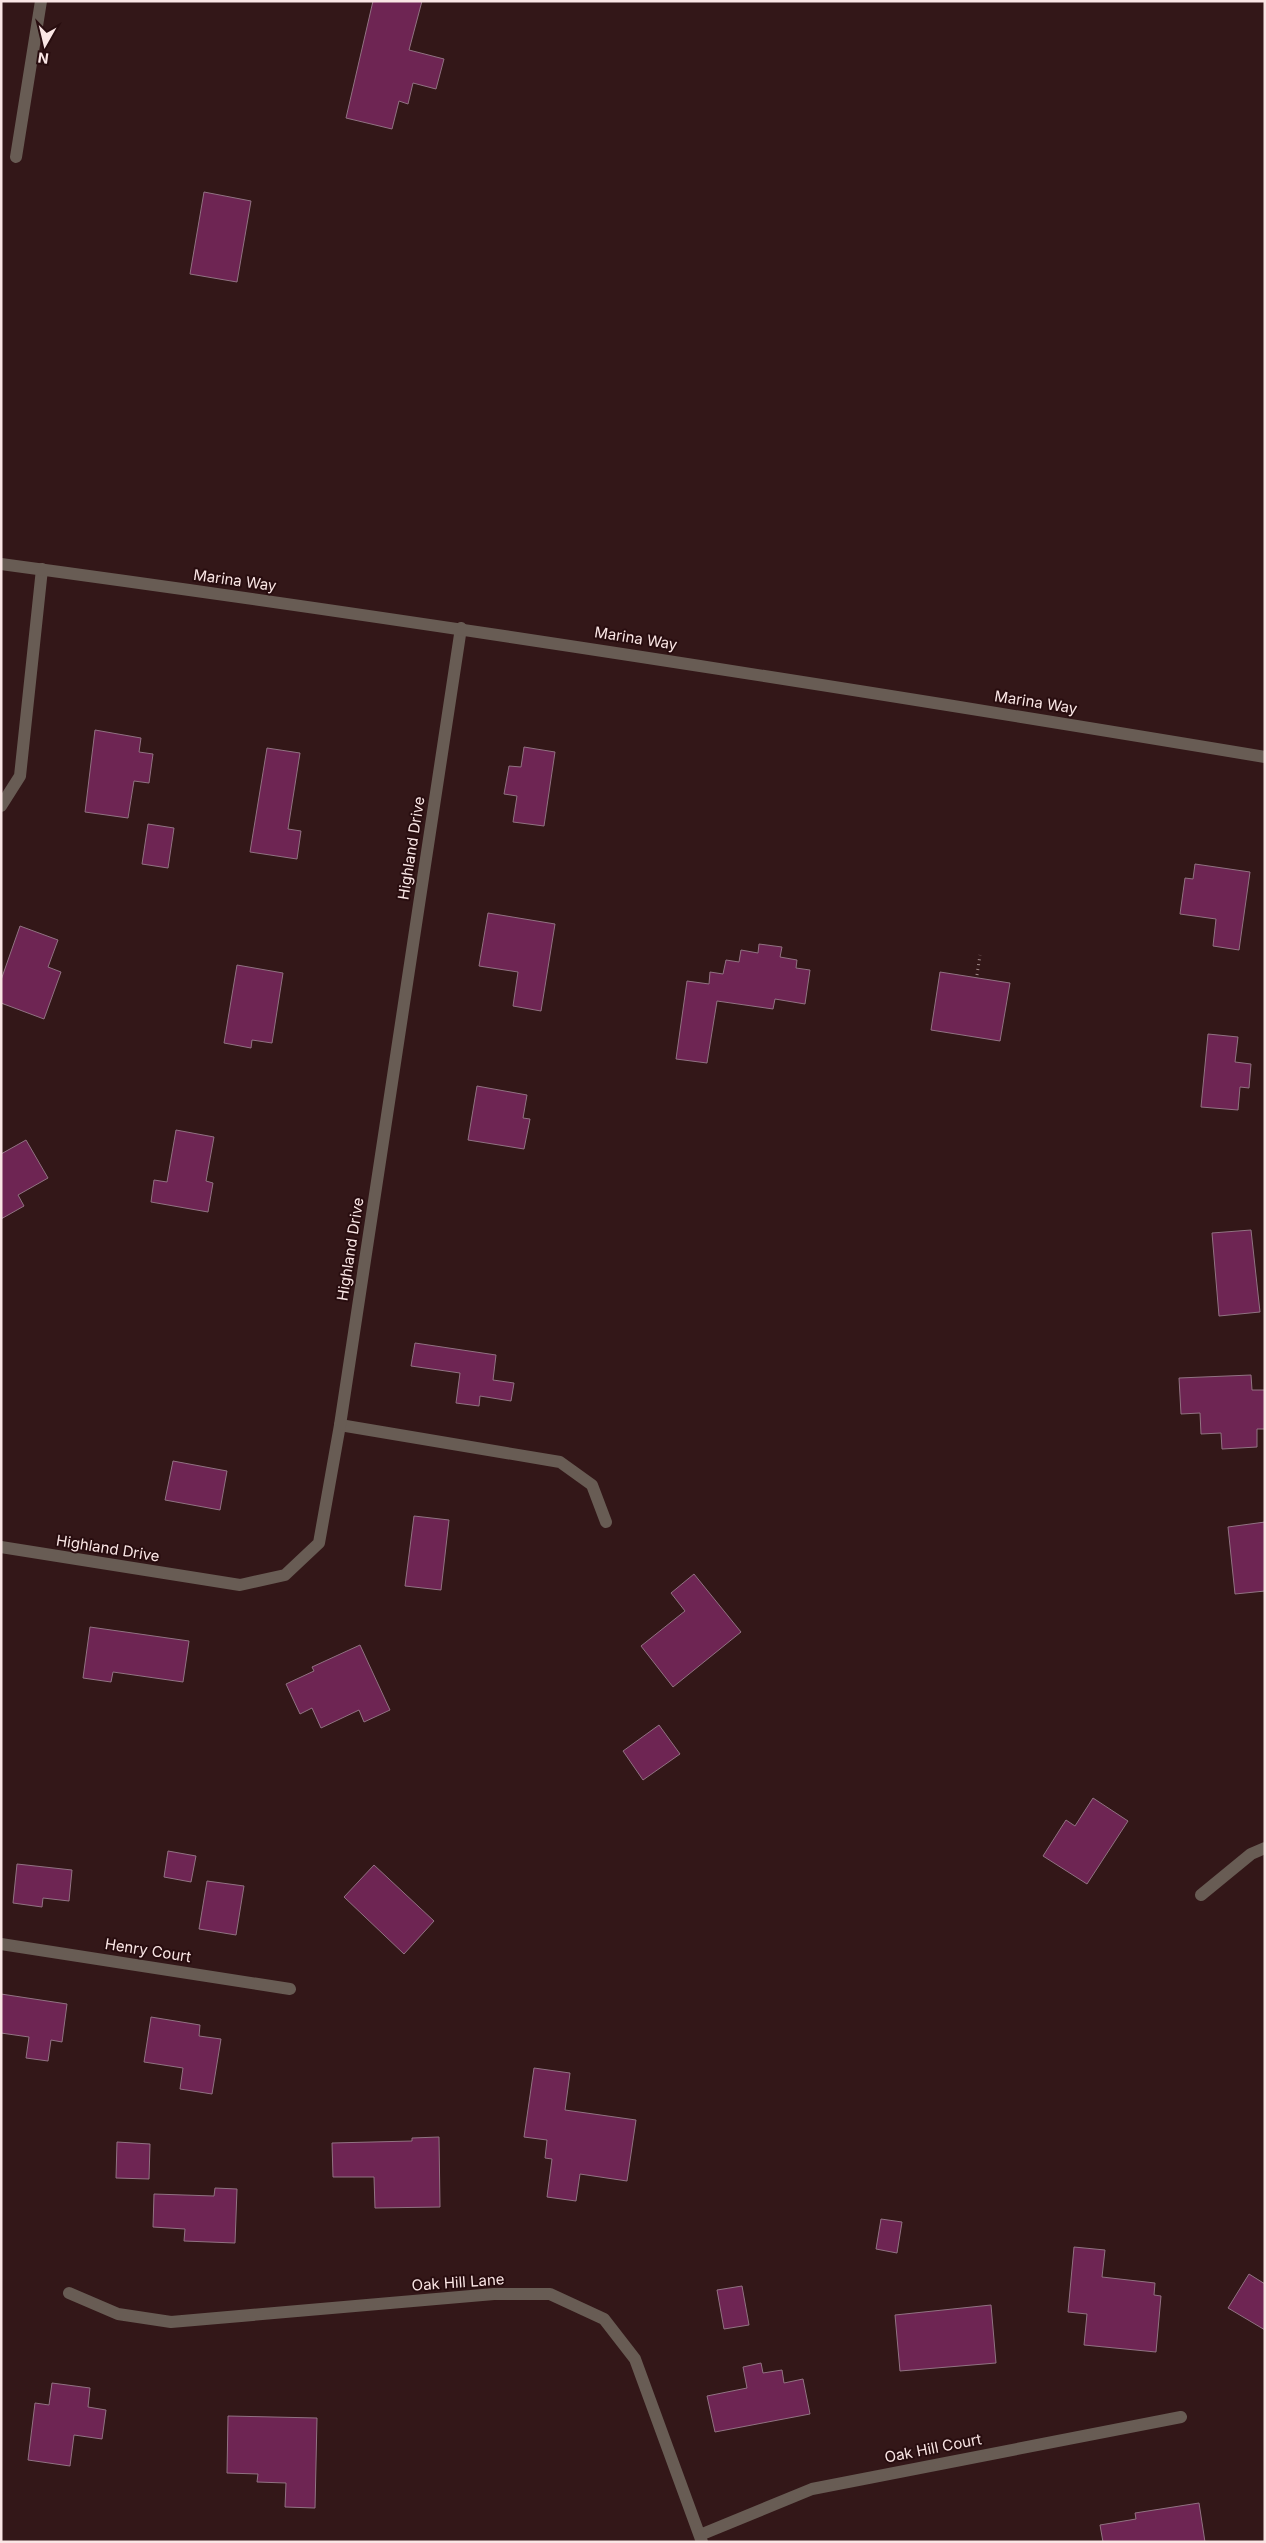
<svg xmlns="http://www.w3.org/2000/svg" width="1266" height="2543" viewBox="0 0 1266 2543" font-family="Inter,sans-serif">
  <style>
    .building { fill: #6e2553; stroke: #917282 }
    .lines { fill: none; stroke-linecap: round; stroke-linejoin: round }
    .path { stroke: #a08888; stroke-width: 3; stroke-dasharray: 1 4; stroke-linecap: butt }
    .minor { stroke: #685c54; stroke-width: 12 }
    .tertiary { stroke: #685c54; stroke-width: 12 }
    .labels { text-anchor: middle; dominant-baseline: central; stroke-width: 4; stroke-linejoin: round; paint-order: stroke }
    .street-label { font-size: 15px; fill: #fae6e5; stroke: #280d0f }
  </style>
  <rect width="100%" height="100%" fill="#331718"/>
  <!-- building -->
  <g class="building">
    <polygon points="373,1 422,1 409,50 444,59 436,89 413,83 408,104 399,101 392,129 346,118"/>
    <polygon points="204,192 251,201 237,282 190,274"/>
    <polygon points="95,730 141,738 139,752 153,754 149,783 134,781 128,818 85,812"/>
    <polygon points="524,747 555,752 544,826 513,822 517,796 504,794 509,766 521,767"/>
    <polygon points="267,748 300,753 288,829 301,831 297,859 250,852"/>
    <polygon points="148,824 174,828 168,868 142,864"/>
    <polygon points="1195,864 1250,872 1239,950 1213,946 1216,919 1180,914 1185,878 1193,879"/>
    <polygon points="488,913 555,924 541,1011 513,1006 518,972 479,966"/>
    <polygon points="20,926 58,940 48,967 61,972 44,1019 1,1003 1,980"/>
    <polygon points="759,944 782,947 780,957 797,960 796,968 810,970 805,1004 775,999 773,1009 717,1001 707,1063 676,1059 687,981 709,984 710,972 723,974 726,960 739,962 741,950 758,953"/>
    <polygon points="237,965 283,973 272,1043 252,1040 251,1048 224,1043"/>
    <polygon points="940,972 1010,983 1000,1041 931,1030"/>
    <polygon points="1208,1034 1238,1037 1235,1062 1251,1064 1249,1088 1240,1087 1238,1110 1201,1107"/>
    <polygon points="477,1086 527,1095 523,1118 530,1119 524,1149 468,1140"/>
    <polygon points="176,1130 214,1137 206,1181 213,1183 208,1212 151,1202 154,1180 167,1182"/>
    <polygon points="26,1140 48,1178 18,1195 24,1206 1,1219 1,1154"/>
    <polygon points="1251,1230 1260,1312 1219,1316 1212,1233"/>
    <polygon points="415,1343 496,1355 493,1380 514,1383 511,1401 480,1396 479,1406 456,1403 460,1373 411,1366"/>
    <polygon points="1251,1375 1252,1390 1265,1390 1265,1429 1257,1429 1257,1447 1222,1449 1221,1433 1201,1434 1200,1413 1181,1414 1179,1378"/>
    <polygon points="173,1461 227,1471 220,1510 165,1500"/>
    <polygon points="414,1516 449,1520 441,1590 405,1586"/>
    <polygon points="1265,1522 1265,1591 1235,1594 1228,1527"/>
    <polygon points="694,1574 741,1632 673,1687 641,1646 685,1611 671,1593"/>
    <polygon points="90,1627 189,1641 183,1682 113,1672 111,1682 83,1678"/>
    <polygon points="360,1645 390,1710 364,1722 359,1710 321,1728 312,1708 300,1714 286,1684 314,1671 312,1667"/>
    <polygon points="659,1725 680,1754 643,1780 623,1751"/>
    <polygon points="1093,1798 1128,1821 1087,1884 1043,1856 1066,1820 1075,1826"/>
    <polygon points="168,1851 196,1856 191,1882 164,1877"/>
    <polygon points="17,1864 72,1870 69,1901 43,1898 42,1907 13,1903"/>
    <polygon points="374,1865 434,1921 404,1954 344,1897"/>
    <polygon points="207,1881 244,1886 236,1935 199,1929"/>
    <polygon points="1,1994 67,2004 62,2042 51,2040 48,2061 26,2058 29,2037 1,2033"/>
    <polygon points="151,2017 200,2025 199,2036 221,2039 212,2094 180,2089 183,2068 144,2062"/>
    <polygon points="534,2068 570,2073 565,2110 636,2120 627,2181 580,2174 576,2201 547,2197 552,2159 545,2158 547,2140 524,2137"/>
    <polygon points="439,2137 440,2207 375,2208 374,2177 333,2177 332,2143 412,2141 412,2138"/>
    <polygon points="117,2142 150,2144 149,2179 116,2178"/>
    <polygon points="215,2188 237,2189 235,2243 184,2241 185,2229 153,2227 154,2194 214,2196"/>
    <polygon points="881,2219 902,2222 897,2253 876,2249"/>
    <polygon points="1074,2247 1105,2250 1102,2277 1155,2283 1154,2295 1161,2296 1156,2352 1084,2345 1087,2314 1068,2312"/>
    <polygon points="1249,2274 1265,2284 1265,2330 1228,2308"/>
    <polygon points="742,2286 749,2325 724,2329 717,2290"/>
    <polygon points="991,2305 996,2363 900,2371 895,2315"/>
    <polygon points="761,2363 763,2373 782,2370 784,2383 803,2379 810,2414 715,2432 707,2396 747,2388 743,2367"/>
    <polygon points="52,2383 90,2388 88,2407 106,2410 102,2439 74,2435 70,2466 28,2460 35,2403 49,2405"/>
    <polygon points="228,2416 317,2418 315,2508 285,2507 286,2483 257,2482 258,2474 227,2473"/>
    <polygon points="1199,2503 1205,2542 1103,2542 1100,2525 1136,2519 1135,2513"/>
  </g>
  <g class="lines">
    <!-- path -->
    <polyline class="path" points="977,975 980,955"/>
    <!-- minor -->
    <g class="minor">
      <polyline points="16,157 41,1"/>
      <polyline points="1,806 20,776 42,569"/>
      <polyline points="340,1425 560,1462 592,1485 606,1522"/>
      <polyline points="1,1547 240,1585 285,1575 319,1543 340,1425 461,628"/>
      <polyline points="1201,1895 1251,1854 1265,1848"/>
      <polyline points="1,1944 290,1989"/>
      <polyline points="69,2293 118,2314 171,2322 494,2294 550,2294 604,2319 635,2359 702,2542"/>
      <polyline points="700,2535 812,2489 1181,2417"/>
    </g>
    <!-- tertiary -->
    <path class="tertiary" d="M1 564C424 621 844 687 1265 757"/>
  </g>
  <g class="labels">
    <!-- street labels -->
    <g class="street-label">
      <text transform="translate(235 580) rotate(8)">Marina Way</text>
      <text transform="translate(636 638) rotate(9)">Marina Way</text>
      <text transform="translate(1036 702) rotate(9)">Marina Way</text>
      <text transform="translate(411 848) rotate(-81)">Highland Drive</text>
      <text transform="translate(350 1249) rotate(-81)">Highland Drive</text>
      <text transform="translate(108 1548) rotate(9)">Highland Drive</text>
      <text transform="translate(148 1950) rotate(9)">Henry Court</text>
      <text transform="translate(458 2282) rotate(-4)">Oak Hill Lane</text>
      <text transform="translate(933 2448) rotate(-11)">Oak Hill Court</text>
    </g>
  </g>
  <!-- border -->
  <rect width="1266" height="2543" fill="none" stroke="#fae6e5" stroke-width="5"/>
  <!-- north arrow -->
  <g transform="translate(45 45) rotate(188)" stroke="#280d0f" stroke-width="4" paint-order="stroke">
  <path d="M0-4L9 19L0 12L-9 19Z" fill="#fae6e5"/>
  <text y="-8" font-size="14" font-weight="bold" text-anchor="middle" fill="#fae6e5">N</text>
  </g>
</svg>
